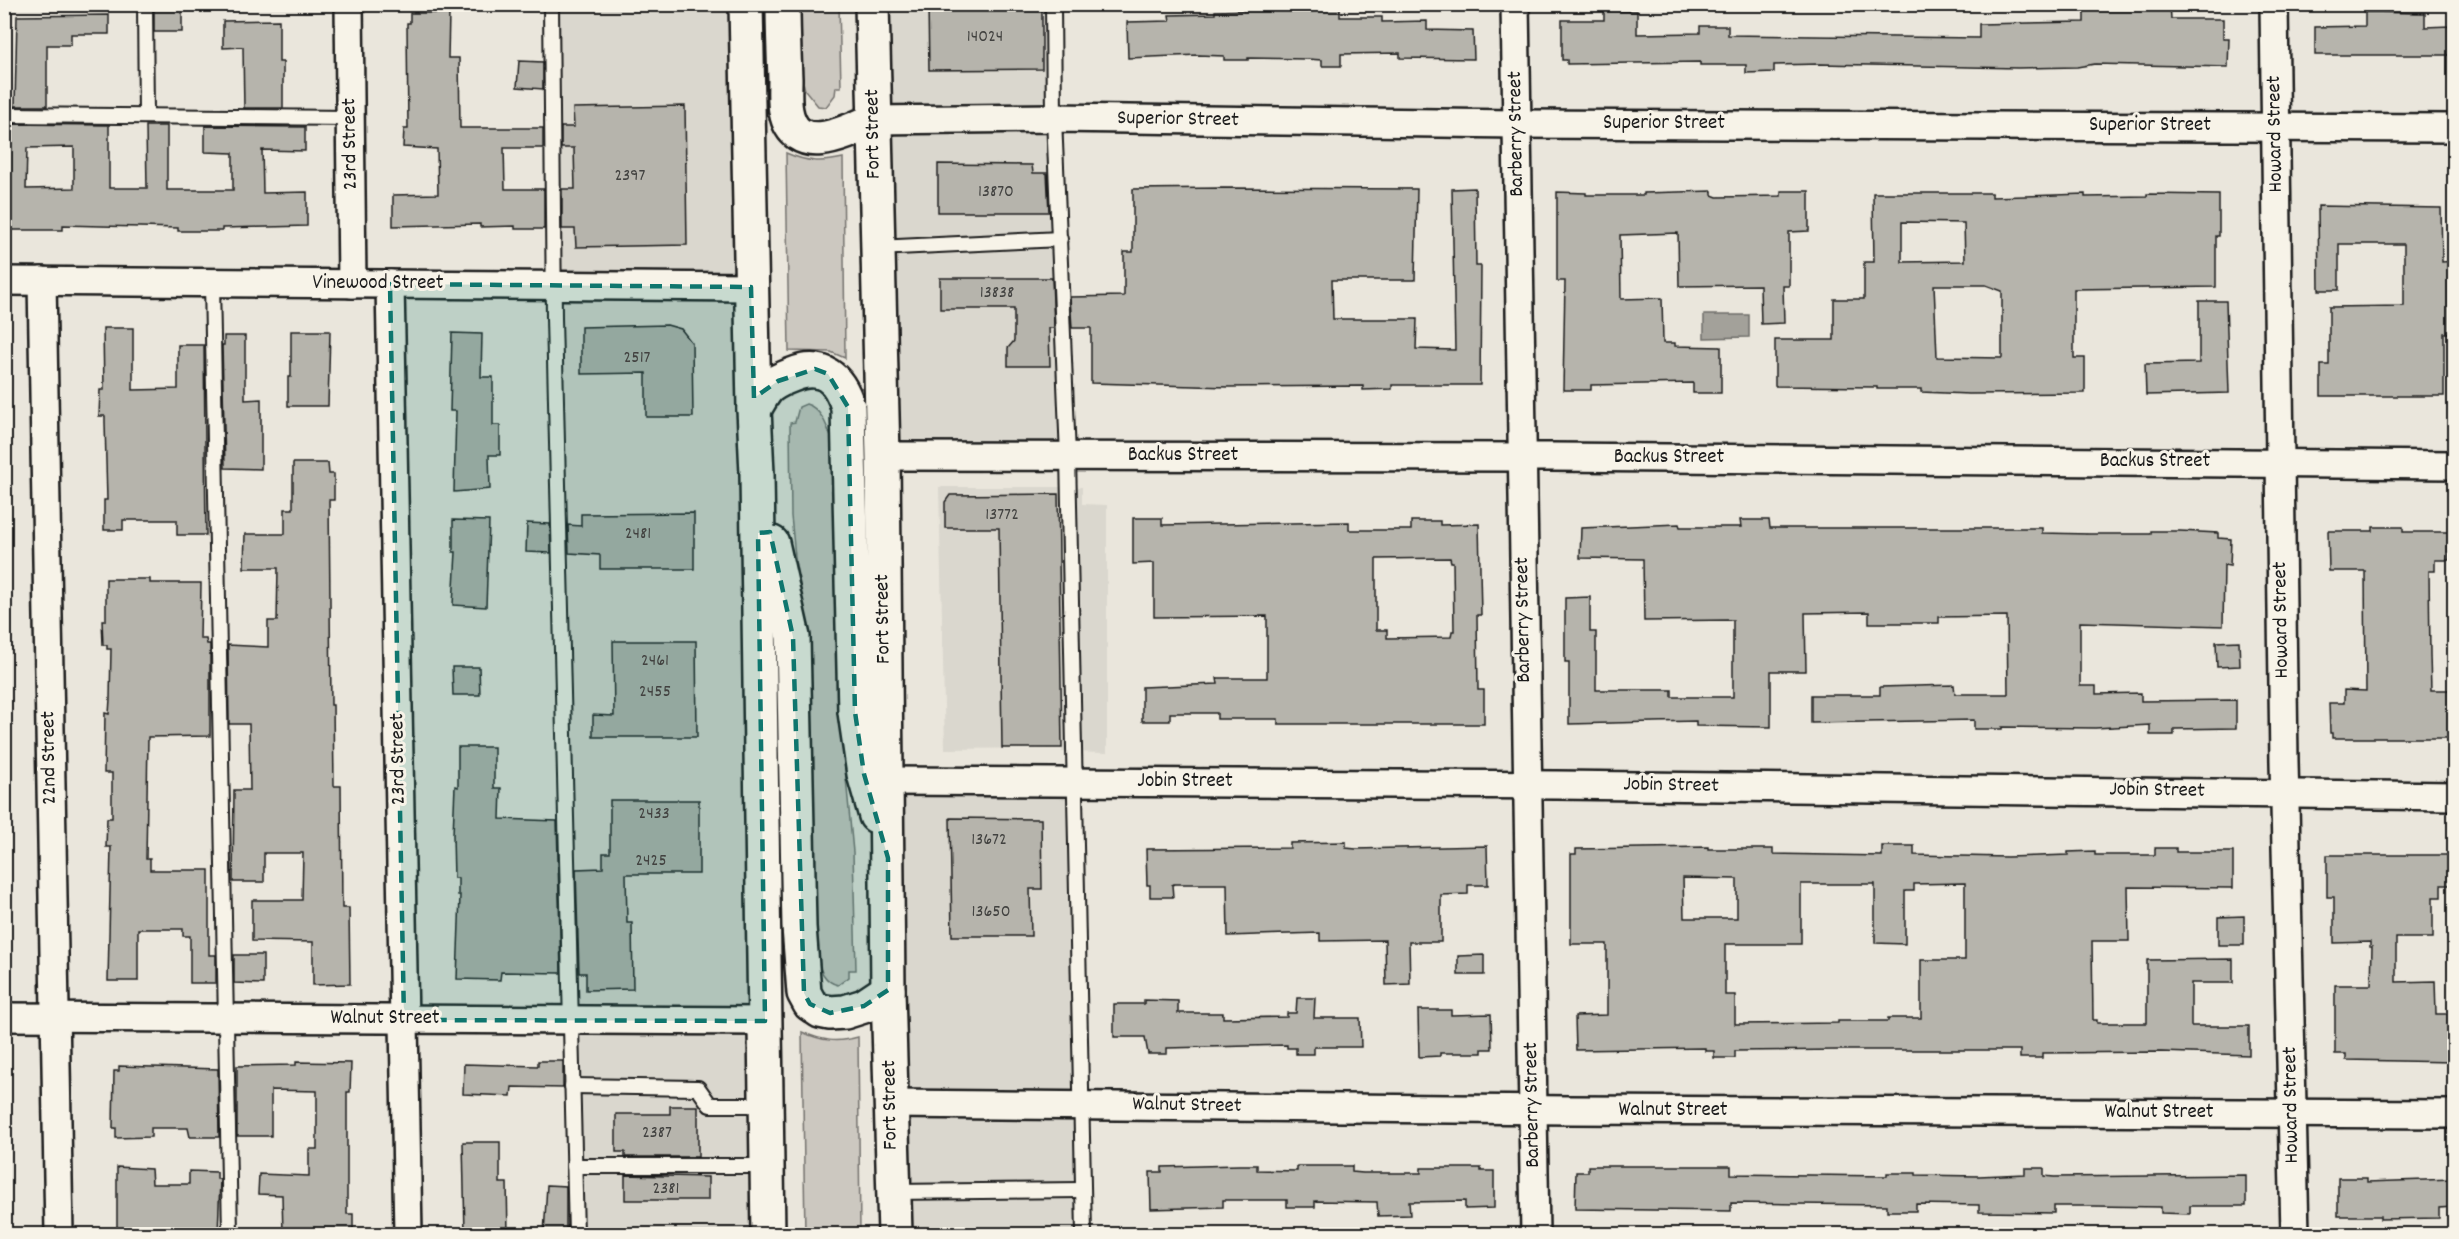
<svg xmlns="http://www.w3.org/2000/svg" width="2459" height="1239" viewBox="0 0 2459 1239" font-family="Dekko,sans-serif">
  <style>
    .built { fill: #dad7ce }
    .green { fill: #ccc8c0; stroke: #74726e; stroke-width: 1.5 }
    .water { fill: #a3a19a; stroke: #6d6c68; stroke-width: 1.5 }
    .building { fill: #b6b4ac; stroke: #1c1c1c; stroke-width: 1.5; fill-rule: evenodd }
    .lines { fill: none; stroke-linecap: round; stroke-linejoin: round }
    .lane-casing { stroke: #1c1c1c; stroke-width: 18 }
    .street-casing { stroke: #1c1c1c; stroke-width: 32 }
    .primary-casing { stroke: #1c1c1c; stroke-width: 38 }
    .lane { stroke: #f7f3e8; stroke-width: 14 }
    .street { stroke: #f7f3e8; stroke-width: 27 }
    .primary { stroke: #f7f3e8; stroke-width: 33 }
    .marked { fill: #0f766e; fill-opacity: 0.2; stroke: #0f766e; stroke-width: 4.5; stroke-dasharray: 12 8; stroke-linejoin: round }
    .labels { text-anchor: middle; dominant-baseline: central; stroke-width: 6; stroke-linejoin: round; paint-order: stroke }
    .number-label { font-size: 18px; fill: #424240 }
    .street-label { font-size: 21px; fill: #1c1c1c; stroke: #f7f3e8 }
  </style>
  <rect width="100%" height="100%" fill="#eae6dc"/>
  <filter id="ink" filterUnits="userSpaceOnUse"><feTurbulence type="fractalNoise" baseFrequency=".0167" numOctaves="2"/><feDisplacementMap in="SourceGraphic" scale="12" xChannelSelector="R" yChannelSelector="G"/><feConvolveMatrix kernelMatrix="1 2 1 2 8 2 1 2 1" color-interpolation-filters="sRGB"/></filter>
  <g filter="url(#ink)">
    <!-- built -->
    <g class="built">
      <polygon points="551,5 746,5 768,1234 576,1234"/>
      <polygon points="872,5 1053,5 1068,456 883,456"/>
      <polygon points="939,487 1082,487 1082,504 1107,505 1107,753 1062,752 1062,748 945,749"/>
      <polygon points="887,781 1076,781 1084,1234 895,1234"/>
    </g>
    <!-- green -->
    <g class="green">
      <polygon points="794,5 839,5 841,87 836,87 835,95 826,107 818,106 805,90 802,78 795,78"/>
      <path d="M786 153C807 162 820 163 843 158L845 358 831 352 789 351Z"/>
      <path d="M806 404C821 408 827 426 832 440H836L840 715 853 852 856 970H849V977L838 985C824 982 820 969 816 957L805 657 791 516 790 423 795 422 799 407Z"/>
      <path d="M802 1032C822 1041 837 1043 858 1037L860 1234H805Z"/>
    </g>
    <!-- water -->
    <polygon class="water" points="1704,315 1749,315 1749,337 1704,338"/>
    <!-- building -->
    <g class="building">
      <rect x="154" y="4" width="28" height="28"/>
      <polygon points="928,4 1042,4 1042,69 929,70"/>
      <polygon points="1252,4 1278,4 1278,8 1289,8 1289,11 1323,10 1323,5 1340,5 1340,17 1382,17 1382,22 1427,21 1427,30 1473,31 1474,59 1400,58 1400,53 1341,54 1341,66 1322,66 1322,60 1307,59 1248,58 1248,60 1224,60 1224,56 1198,55 1128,58 1127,22 1170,21 1169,15 1215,14 1215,11 1252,10"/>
      <polygon points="2084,4 2170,4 2171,19 2223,19 2223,38 2229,38 2228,67 2095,64 2077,67 2018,68 1820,64 1774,65 1774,72 1746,73 1746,65 1700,65 1700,62 1567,64 1567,60 1562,60 1562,20 1604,20 1604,11 1637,11 1637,34 1700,33 1700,26 1728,26 1728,35 1979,38 1979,24 2084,22"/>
      <polygon points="2365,12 2425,13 2425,27 2450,26 2450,55 2315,55 2315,27 2365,26"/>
      <polygon points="410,13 449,13 448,58 459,58 460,128 543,128 543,148 504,148 505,189 544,189 544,229 515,229 515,226 480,227 480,224 393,226 393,195 438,194 437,149 403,147 404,129 408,129 407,23 410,23"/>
      <polygon points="109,15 109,34 71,34 71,45 47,45 47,106 15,106 17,16"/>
      <polygon points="279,20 279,62 283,62 283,108 244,108 243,47 223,48 223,21"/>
      <polygon points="519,61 543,62 543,89 517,87"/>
      <polygon points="685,106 687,245 576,247 575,229 562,229 562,189 575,189 574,148 561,148 561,127 574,127 573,108"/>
      <path d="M4 124 109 125V188H147L146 126H167V190H233V153L205 152V126L305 127V151L262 150 263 193 307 192V226L222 228V231H178V228L63 225V230H4ZM74 147V188L26 189 27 148Z"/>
      <polygon points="938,164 1032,165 1033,173 1047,173 1049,212 938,212"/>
      <polygon points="1223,188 1417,189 1415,280 1332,280 1333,319 1417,319 1416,349 1455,350 1452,189 1475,188 1476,266 1481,266 1480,385 1392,385 1392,389 1363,390 1363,386 1228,387 1091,383 1091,328 1072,328 1070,297 1124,296 1124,252 1133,252 1133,189"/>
      <polygon points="1712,191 1712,195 1717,197 1781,196 1781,191 1809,191 1809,231 1789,232 1789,286 1783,286 1784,323 1761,324 1760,285 1679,286 1678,233 1620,235 1621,299 1662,298 1663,343 1675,343 1675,346 1721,347 1721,393 1693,393 1693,383 1591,385 1591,390 1563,390 1565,281 1557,281 1557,192 1586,193 1586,195 1644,195 1644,193"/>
      <path d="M1873 193H1992V197L2085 194V197L2147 196V194L2219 195V236H2216V287L2074 289V358H2085V393L1969 394 1921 392V389H1877V387L1775 386V340H1834V299H1864V262H1874ZM1902 222 1964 223 1965 261 1902 262ZM1934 285H1986L2002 291V358L1937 357Z"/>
      <polygon points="2318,206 2441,208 2442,262 2454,261 2454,333 2444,333 2444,396 2321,396 2321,365 2329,365 2329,307 2404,306 2404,244 2339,244 2339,290 2319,290"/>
      <polygon points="940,278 1052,278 1054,328 1049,328 1050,366 1008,366 1008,348 1014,341 1014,309 940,309"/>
      <polygon points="2199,301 2226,301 2229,393 2146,395 2145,364 2199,363"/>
      <polygon points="667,325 681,329 692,343 693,417 646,417 646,373 581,374 581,327"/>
      <polygon points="103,328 133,328 133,390 178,389 178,345 204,345 206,535 177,535 177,520 123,520 123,530 104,530 104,500 107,500 105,422 105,416 99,416 100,390 104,390"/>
      <polygon points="291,331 330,331 328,406 288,406 288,377 291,377"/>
      <polygon points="452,333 482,334 481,377 493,377 493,425 500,425 500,455 489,455 490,489 454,492 456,411 450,411"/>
      <polygon points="224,336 245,336 245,400 261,399 261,469 225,468 222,345 224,345"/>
      <polygon points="293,463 328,463 329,474 334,474 334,500 329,500 331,705 333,705 334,786 341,786 342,908 349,908 350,984 313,985 313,942 252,941 252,900 302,900 303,853 264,853 264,882 233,882 234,790 250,790 249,724 229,724 228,645 268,647 268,621 277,621 278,568 244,568 245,534 285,534 285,509 293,509"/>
      <polygon points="1058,494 1062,748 1002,748 999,528 945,528 945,502 950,495"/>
      <polygon points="694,513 694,569 600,569 600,555 569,553 568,525 581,526 581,514"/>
      <path d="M1133 518H1162V525L1349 522V530H1411V521H1440V525L1479 524 1481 615H1477L1478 690H1484V724H1278V719H1217V713H1170V721H1142V687L1218 684 1217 678H1267V616L1154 617V563L1133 564ZM1450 558 1451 562H1453L1454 631H1452L1451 637 1387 638V630H1376V559Z"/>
      <polygon points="453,520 489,521 486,607 453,605 456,552 453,552"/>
      <polygon points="1740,520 1769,520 1770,528 2042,528 2042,533 2089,534 2151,534 2151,531 2180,531 2218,533 2218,538 2231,539 2230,566 2224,565 2223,626 2080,622 2080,686 2096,686 2096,694 2141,693 2141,701 2236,700 2236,728 2174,729 2174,735 2150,735 2150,725 2095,728 2002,727 2002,729 1974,729 1974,720 1811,723 1811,695 1880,695 1880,687 1954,685 1955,694 2008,694 2007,616 1939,617 1939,623 1869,623 1869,612 1805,613 1806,671 1771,671 1771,727 1696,726 1696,721 1569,724 1569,662 1565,662 1565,598 1590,597 1590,632 1596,632 1596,690 1672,690 1672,697 1733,697 1733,620 1644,621 1643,559 1580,558 1581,528 1679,524 1680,527 1741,527"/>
      <polygon points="527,523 550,524 551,553 526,552"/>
      <polygon points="2373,527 2403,527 2403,532 2449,532 2449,560 2435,560 2435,571 2429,571 2430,655 2431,690 2452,690 2452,738 2332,738 2332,733 2330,733 2329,703 2344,703 2344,690 2366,691 2365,571 2329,571 2328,531 2373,531"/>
      <polygon points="106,579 150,579 150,583 201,583 200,639 206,639 207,644 210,644 210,736 148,737 146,859 150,859 150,870 209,870 209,955 216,955 216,983 190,983 190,936 183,936 183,929 138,929 138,981 108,981 111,847 106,847 107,818 112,818 112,773 104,773 105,713 109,714 110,699 111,649 107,649 107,645 103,645 102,620 106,620"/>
      <polygon points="613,641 696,641 697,737 593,737 593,715 614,716"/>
      <polygon points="2239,641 2240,666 2217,667 2216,642"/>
      <polygon points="452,667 479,667 480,695 453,695"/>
      <polygon points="458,747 494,747 494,788 501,788 500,819 557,821 561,973 501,972 500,980 457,979 460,895 458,895 458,878 454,878 453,835 455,786 458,787"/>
      <polygon points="610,800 699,800 699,874 626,874 627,923 632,923 633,989 586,990 586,973 579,973 576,869 603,868 603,853 610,853"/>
      <polygon points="950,818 1041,819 1042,889 1030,889 1031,936 952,936"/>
      <polygon points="1346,842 1346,848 1356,849 1487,846 1488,885 1468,885 1468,894 1441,895 1441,942 1409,942 1410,984 1386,985 1385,940 1320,941 1320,933 1228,936 1227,884 1174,884 1172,885 1173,897 1150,897 1150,885 1147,885 1146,849 1290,848 1290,843"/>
      <path d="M1882 846H1914V855L2007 857 2068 855V852L2095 851V855H2155V848H2176V852H2233V888L2128 887 2129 941H2092L2093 1020H2097V1023H2147V960L2233 959V983H2191V1026H2249V1055L2161 1052 2042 1053V1058H2020V1050H1838L1735 1051V1058H1714V1051H1705V1048L1576 1050 1575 1016 1607 1015V944H1571V854H1576V849L1708 847V849H1773V854L1882 856ZM1683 878 1737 879V918H1684ZM1965 883V960H1921V1018H1888V1021H1838V1023L1735 1024V995H1725V944H1801V884H1875V943L1905 944V891H1914V884Z"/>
      <polygon points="2327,855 2454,855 2454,885 2441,885 2441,897 2433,897 2433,938 2396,938 2396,982 2435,981 2436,1014 2454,1014 2454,1062 2346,1060 2346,1054 2335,1054 2335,985 2371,985 2372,947 2370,947 2370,942 2334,943 2334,897 2327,897"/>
      <polygon points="2244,916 2244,945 2218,945 2218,917"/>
      <polygon points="234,955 263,955 263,984 234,983"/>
      <polygon points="1484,955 1484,975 1458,975 1458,956"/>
      <polygon points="1297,998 1315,998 1314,1018 1360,1018 1361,1047 1314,1047 1314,1054 1296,1054 1296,1048 1287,1048 1287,1045 1167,1048 1167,1054 1148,1054 1145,1037 1114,1037 1114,1004 1144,1004 1144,1000 1178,1001 1178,1013 1223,1013 1223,1018 1287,1017 1287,1013 1296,1013"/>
      <polygon points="1418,1010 1451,1010 1451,1015 1491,1014 1492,1049 1482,1049 1482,1053 1440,1053 1440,1056 1419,1057"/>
      <polygon points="538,1061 563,1061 563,1088 512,1087 511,1096 463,1094 464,1064 538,1066"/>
      <polygon points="296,1062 351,1063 350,1092 347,1092 347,1214 353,1214 353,1234 283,1234 282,1195 258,1194 259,1174 309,1176 309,1149 317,1149 317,1091 271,1090 271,1136 237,1136 237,1066 296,1065"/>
      <polygon points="119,1066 218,1069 219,1137 190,1137 188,1128 151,1128 151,1137 116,1138 116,1128 113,1128 114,1071 119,1071"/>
      <polygon points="670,1106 698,1106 698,1157 625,1157 625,1152 616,1152 616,1114 670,1114"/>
      <polygon points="463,1142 500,1142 500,1183 507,1183 508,1234 465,1234"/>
      <polygon points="1239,1165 1257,1165 1257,1170 1297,1171 1297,1166 1352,1166 1352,1172 1363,1173 1421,1173 1421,1168 1481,1168 1481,1171 1494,1171 1494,1208 1465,1209 1465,1201 1409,1202 1410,1215 1378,1216 1377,1202 1315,1201 1315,1207 1287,1207 1287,1200 1223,1200 1223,1207 1151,1209 1150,1172 1162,1172 1162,1167"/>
      <polygon points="1588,1166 1731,1166 1731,1174 1887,1176 1887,1173 1916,1173 1916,1175 1979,1176 2025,1174 2025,1168 2044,1168 2044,1176 2054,1177 2246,1175 2246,1206 2190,1206 2190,1214 2161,1213 2161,1207 2094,1206 2054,1206 2054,1213 1979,1212 1979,1205 1916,1204 1916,1211 1887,1211 1887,1205 1796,1204 1731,1203 1731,1211 1575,1209 1576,1172 1588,1172"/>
      <polygon points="117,1167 151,1169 152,1184 189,1184 189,1171 217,1172 217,1179 220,1179 218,1234 117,1234"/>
      <polygon points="625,1175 708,1177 708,1200 625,1200"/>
      <polygon points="2338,1178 2367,1178 2367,1182 2453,1179 2453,1207 2439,1208 2439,1218 2380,1219 2380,1216 2338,1216"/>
      <polygon points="547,1185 566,1186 566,1234 544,1234"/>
    </g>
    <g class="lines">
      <defs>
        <g id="lane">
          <polyline points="145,4 146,116"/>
          <polyline points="551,4 554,318 576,1234"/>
          <polyline points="1053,4 1054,118 1068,456 1084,1234"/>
          <polyline points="4,115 350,118"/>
          <polyline points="877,248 1060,239"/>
          <polyline points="212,283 230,1234"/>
          <polyline points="572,1086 698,1088 710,1105 766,1105"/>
          <polyline points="574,1166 767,1166"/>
          <polyline points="893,1192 1083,1190"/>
        </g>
        <g id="street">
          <polyline points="349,4 352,284"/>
          <polyline points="1515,4 1535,1234"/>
          <polyline points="2274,4 2284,762 2295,1234"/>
          <polyline points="874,120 1054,118 1517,124 2454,128"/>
          <polyline points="4,281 751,287"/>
          <polyline points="42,281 59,1234"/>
          <polyline points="390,284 408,1234"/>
          <polyline points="883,456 1551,457 2454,465"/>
          <polyline points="887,781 1557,785 2454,796"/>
          <polyline points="4,1017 765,1021"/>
          <polyline points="891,1104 1570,1110 2454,1114"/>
        </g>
        <g id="primary">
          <polyline points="746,4 754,409 757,474 768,1234"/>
          <path d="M783 4C783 29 784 54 785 79 785 89 784 101 786 111 795 159 846 133 874 120"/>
          <polyline points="872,4 883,456 888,990 895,1234"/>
          <path d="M754 409C759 402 763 392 770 386 777 381 784 378 792 375 822 363 839 377 848 407L855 712 864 774 876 816"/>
          <polyline points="772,543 793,637 799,927 804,993 810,1004 820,1011 830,1013 845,1012 864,1006 888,990"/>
        </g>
      </defs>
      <!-- lane casing -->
      <use href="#lane" class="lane-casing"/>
      <!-- street casing -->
      <use href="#street" class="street-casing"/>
      <!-- primary casing -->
      <use href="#primary" class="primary-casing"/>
      <!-- lane -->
      <use href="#lane" class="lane"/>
      <!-- street -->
      <use href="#street" class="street"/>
      <!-- primary -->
      <use href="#primary" class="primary"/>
    </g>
  </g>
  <!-- marked area -->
  <path class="marked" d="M390 284 751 287 754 398 778 381 815 369 828 374 848 407 855 712 864 774 888 858V990L864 1006 830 1013 810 1004 804 993 793 637 770 532 758 533 765 1021 404 1020Z"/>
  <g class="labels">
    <!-- number labels -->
    <g class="number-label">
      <text x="985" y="37">14024</text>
      <text x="630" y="176">2397</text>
      <text x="996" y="192">13870</text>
      <text x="997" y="293">13838</text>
      <text x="637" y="358">2517</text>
      <text x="1002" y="515">13772</text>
      <text x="638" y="534">2481</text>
      <text x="655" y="661">2461</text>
      <text x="655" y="692">2455</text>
      <text x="654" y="814">2433</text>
      <text x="989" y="840">13672</text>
      <text x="651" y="861">2425</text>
      <text x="991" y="912">13650</text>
      <text x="657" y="1133">2387</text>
      <text x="666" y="1189">2381</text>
    </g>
    <!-- street labels -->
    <g class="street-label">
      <text transform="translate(1178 120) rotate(1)">Superior Street</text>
      <text x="1664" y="124">Superior Street</text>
      <text x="2150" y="126">Superior Street</text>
      <text transform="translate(874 134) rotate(-91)">Fort Street</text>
      <text transform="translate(1517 134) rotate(-91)">Barberry Street</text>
      <text transform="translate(2276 134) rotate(-91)">Howard Street</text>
      <text transform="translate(351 144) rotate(-91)">23rd Street</text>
      <text x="378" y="284">Vinewood Street</text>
      <text x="1183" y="456">Backus Street</text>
      <text x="1669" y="458">Backus Street</text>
      <text x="2155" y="462">Backus Street</text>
      <text transform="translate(884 619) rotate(-91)">Fort Street</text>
      <text transform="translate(1524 620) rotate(-91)">Barberry Street</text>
      <text transform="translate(2282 620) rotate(-91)">Howard Street</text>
      <text transform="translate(50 758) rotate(-91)">22nd Street</text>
      <text transform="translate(399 759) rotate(-91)">23rd Street</text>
      <text x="1185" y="782">Jobin Street</text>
      <text transform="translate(1671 786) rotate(1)">Jobin Street</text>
      <text transform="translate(2157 791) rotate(1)">Jobin Street</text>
      <text x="385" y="1019">Walnut Street</text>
      <text transform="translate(891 1105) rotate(-91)">Fort Street</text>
      <text transform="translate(1533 1105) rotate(-91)">Barberry Street</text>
      <text transform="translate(2292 1105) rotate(-91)">Howard Street</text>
      <text transform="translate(1187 1106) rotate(1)">Walnut Street</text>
      <text x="1673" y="1111">Walnut Street</text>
      <text x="2159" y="1113">Walnut Street</text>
    </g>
  </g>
  <!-- margin -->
  <rect width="2459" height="1239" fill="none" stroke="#f7f3e8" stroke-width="24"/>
  <rect x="12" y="12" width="2435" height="1215" fill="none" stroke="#1c1c1c" stroke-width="2" filter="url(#ink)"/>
</svg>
